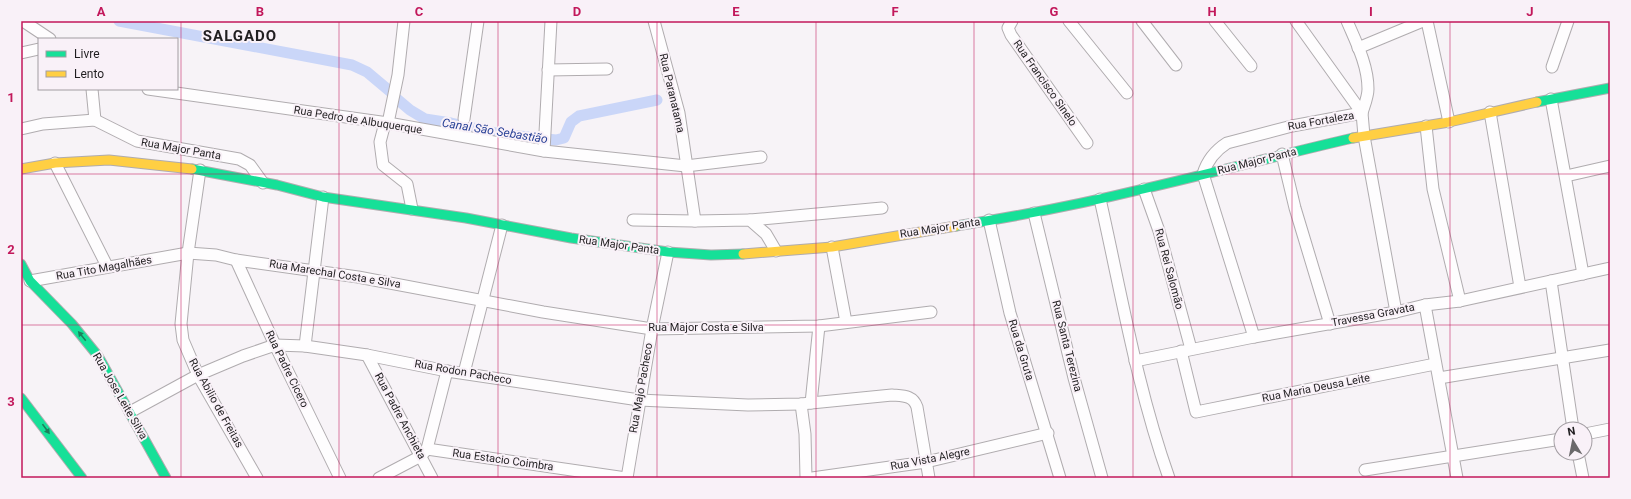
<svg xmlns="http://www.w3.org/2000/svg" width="1631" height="499" viewBox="0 0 1631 499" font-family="Roboto,sans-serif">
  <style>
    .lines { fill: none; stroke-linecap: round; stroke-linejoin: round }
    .canal { stroke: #cad6f8; stroke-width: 11 }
    .street-casing { stroke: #b0acaf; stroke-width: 13 }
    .fast-casing { stroke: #b0acaf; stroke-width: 11 }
    .slow-casing { stroke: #b0acaf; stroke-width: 11 }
    .street { stroke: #fefdfe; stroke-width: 11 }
    .fast { stroke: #16e098; stroke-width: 9 }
    .slow { stroke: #ffcf43; stroke-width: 9 }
    .oneway { fill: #1b7f5c }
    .grid { fill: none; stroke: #c2185b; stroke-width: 1; stroke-opacity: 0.55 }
    .labels { text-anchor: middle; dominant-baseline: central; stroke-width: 4; stroke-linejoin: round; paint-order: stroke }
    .street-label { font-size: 11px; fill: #201e20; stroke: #f9f1f8 }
    .water-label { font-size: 12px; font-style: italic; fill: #274096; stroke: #f9f1f8 }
    .district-label { font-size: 15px; font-weight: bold; letter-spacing: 1px; fill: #201e20; stroke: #f9f1f8 }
    .neatline { fill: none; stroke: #c2185b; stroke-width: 1.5 }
    .grid-label { font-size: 13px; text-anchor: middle; font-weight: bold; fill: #c2185b }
  </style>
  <rect width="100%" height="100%" fill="#f7f3f7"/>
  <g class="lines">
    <!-- canal -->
    <g class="canal">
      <polyline points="119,21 352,65 367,72 392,93"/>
      <polyline points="397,99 410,110 425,119 451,123 501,134 556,140 564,138 571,122 579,116 657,100"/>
    </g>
    <defs>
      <g id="street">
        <polyline points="23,21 50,39"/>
        <polyline points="654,21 679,113 695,221 750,220 766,234 776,251"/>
        <polyline points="1012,21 1008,28 1011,35 1087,143"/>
        <polyline points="1069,21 1127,93"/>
        <polyline points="1142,21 1176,65"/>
        <polyline points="1215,21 1251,66"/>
        <polyline points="1296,21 1362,113 1364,136 1396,312"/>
        <polyline points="1427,21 1449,122"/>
        <polyline points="1358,48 1423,21"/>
        <polyline points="21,53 39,49"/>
        <polyline points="1552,67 1568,21"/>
        <polyline points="548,70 607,69"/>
        <polyline points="92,89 95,120"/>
        <polyline points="148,89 388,123 544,151 686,166 761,157"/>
        <polyline points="1551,99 1583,274"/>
        <polyline points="1490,112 1520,287"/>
        <polyline points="464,119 478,21"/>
        <polyline points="385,123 380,142 383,165 407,184 412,209"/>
        <polyline points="388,123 398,75 404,21"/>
        <polyline points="1426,126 1433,189 1460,301"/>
        <polyline points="21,129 43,124 95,120 137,141 239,159 250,165 263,183"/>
        <polyline points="544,151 551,21"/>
        <polyline points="1282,154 1295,208 1330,324"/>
        <polyline points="55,163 107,266"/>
        <polyline points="200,170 188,253 181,324 183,340 198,375 257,478"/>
        <polyline points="1566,176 1610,166"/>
        <polyline points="1144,189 1159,231 1191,349"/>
        <path d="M1100 199C1121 292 1137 388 1169 478"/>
        <polyline points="1034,213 1074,378 1102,478"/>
        <polyline points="633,220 695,221"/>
        <polyline points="750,220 882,208"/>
        <polyline points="989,220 1010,313 1060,478"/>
        <polyline points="832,247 846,322"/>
        <polyline points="236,260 275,345 340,478"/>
        <polyline points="30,281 188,253 216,255 236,260 358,277 543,312 652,329 819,326 931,312"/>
        <polyline points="1551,281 1573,429"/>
        <polyline points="1425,305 1457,478"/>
        <path d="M1254 337 1203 174C1207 161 1216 150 1227 143L1292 126 1362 113C1364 106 1368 97 1368 89 1368 65 1356 42 1347 21"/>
        <polyline points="305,346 323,197"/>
        <polyline points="1181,351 1196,412 1435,364"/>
        <polyline points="367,355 432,478"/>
        <polyline points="1135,361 1254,337 1396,312 1425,305 1460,301 1610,268"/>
        <polyline points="464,373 502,225"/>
        <polyline points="1439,378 1610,350"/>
        <polyline points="811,403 819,326"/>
        <polyline points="801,404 805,434 806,478"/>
        <path d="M130 412 198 375 243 356 275 345 305 346 367 355 447 371 639 400 748 405 801 404 892 395C903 396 913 395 917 407L929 478"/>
        <polyline points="1585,434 1610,429"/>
        <polyline points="427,449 626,478"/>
        <polyline points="1578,453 1583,478"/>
        <polyline points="1365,470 1561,439"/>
        <polyline points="379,478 421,456 427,449 447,371"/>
        <polyline points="627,478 652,329 668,252"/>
        <polyline points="812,478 926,462 1048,433"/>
      </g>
      <g id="fast">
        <polyline points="1537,102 1610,88"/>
        <polyline points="192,169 277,185 323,197 466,218 571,238 668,252 711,255 743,254"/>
        <path d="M956 226C1019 216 1081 204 1143 189 1213 173 1283 154 1353 138"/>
        <polyline points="21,264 30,281 72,324 98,356 166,478"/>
        <polyline points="21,398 82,478"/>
      </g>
      <g id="slow">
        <polyline points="1353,138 1449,122 1537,102"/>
        <polyline points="21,169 55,163 109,160 192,169"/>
        <polyline points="743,254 832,247 956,226"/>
      </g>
    </defs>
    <!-- street casing -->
    <use href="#street" class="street-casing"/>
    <!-- fast casing -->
    <use href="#fast" class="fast-casing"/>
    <!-- slow casing -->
    <use href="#slow" class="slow-casing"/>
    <!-- street -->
    <use href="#street" class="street"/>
    <!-- fast -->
    <use href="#fast" class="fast"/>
    <!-- slow -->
    <use href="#slow" class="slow"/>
  </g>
  <!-- one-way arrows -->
  <defs><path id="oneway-solid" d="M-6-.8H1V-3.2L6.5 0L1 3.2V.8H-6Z"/></defs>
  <g class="oneway">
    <use href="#oneway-solid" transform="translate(82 336) rotate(-129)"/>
    <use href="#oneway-solid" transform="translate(46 429) rotate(54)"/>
  </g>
  <!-- grid -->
  <path class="grid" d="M181 21V478M339 21V478M498 21V478M657 21V478M816 21V478M974 21V478M1133 21V478M1292 21V478M1450 21V478M21 174H1610M21 325H1610"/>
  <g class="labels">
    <!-- street labels -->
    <g class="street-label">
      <text transform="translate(1045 83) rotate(55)">Rua Francisco Sinelo</text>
      <text transform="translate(672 93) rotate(77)">Rua Paranatama</text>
      <text transform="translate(358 120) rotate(9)">Rua Pedro de Albuquerque</text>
      <text transform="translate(1321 121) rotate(-10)">Rua Fortaleza</text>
      <text transform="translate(181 149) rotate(10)">Rua Major Panta</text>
      <text transform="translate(1257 161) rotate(-14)">Rua Major Panta</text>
      <text transform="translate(940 228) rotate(-9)">Rua Major Panta</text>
      <text transform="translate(619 245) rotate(8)">Rua Major Panta</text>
      <text transform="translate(104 268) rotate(-10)">Rua Tito Magalhães</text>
      <text transform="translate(1169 269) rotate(75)">Rua Rei Salomão</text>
      <text transform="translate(335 274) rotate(9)">Rua Marechal Costa e Silva</text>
      <text transform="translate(1373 315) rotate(-11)">Travessa Gravata</text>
      <text x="706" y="327">Rua Major Costa e Silva</text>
      <text transform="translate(1067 346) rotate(76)">Rua Santa Terezina</text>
      <text transform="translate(1021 350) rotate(73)">Rua da Gruta</text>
      <text transform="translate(287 369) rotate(64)">Rua Padre Cicero</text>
      <text transform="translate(463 372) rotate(10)">Rua Rodon Pacheco</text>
      <text transform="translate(641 388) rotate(-80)">Rua Majo Pacheco</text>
      <text transform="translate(1316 388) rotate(-11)">Rua Maria Deusa Leite</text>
      <text transform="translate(120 396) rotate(60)">Rua Jose Leite Silva</text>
      <text transform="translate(216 403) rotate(61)">Rua Abilio de Freitas</text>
      <text transform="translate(400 416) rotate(62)">Rua Padre Anchieta</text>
      <text transform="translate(930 459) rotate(-11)">Rua Vista Alegre</text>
      <text transform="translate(503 460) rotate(8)">Rua Estacio Coimbra</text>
    </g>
    <!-- water labels -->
    <g class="water-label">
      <text transform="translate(495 131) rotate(9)">Canal São Sebastião</text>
    </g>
    <!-- district labels -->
    <g class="district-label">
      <text x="240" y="36">SALGADO</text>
    </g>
  </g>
  <!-- border -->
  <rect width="1631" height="499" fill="none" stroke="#f9f1f8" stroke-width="44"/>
  <!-- legend -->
  <rect x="38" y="38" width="140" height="52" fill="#f9f1f8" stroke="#a29da2"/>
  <rect x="46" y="51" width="20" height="6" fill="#16e098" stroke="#a29da2"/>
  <text x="74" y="58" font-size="12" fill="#201e20">Livre</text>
  <rect x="46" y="71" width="20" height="6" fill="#ffcf43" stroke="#a29da2"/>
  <text x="74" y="78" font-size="12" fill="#201e20">Lento</text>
  <!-- north arrow -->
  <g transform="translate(1573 441) rotate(350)"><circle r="19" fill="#f9f1f8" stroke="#a29da2"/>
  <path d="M0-3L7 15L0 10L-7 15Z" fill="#6b696b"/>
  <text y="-6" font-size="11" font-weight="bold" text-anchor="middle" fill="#201e20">N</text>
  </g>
  <rect x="22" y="22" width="1587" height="455" class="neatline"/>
  <g class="grid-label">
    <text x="101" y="16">A</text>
    <text x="260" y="16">B</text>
    <text x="419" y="16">C</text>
    <text x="577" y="16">D</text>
    <text x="736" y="16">E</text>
    <text x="895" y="16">F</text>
    <text x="1054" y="16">G</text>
    <text x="1212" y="16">H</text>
    <text x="1371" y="16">I</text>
    <text x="1530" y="16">J</text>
    <text x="11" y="102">1</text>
    <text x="11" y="254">2</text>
    <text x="11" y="406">3</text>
  </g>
</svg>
